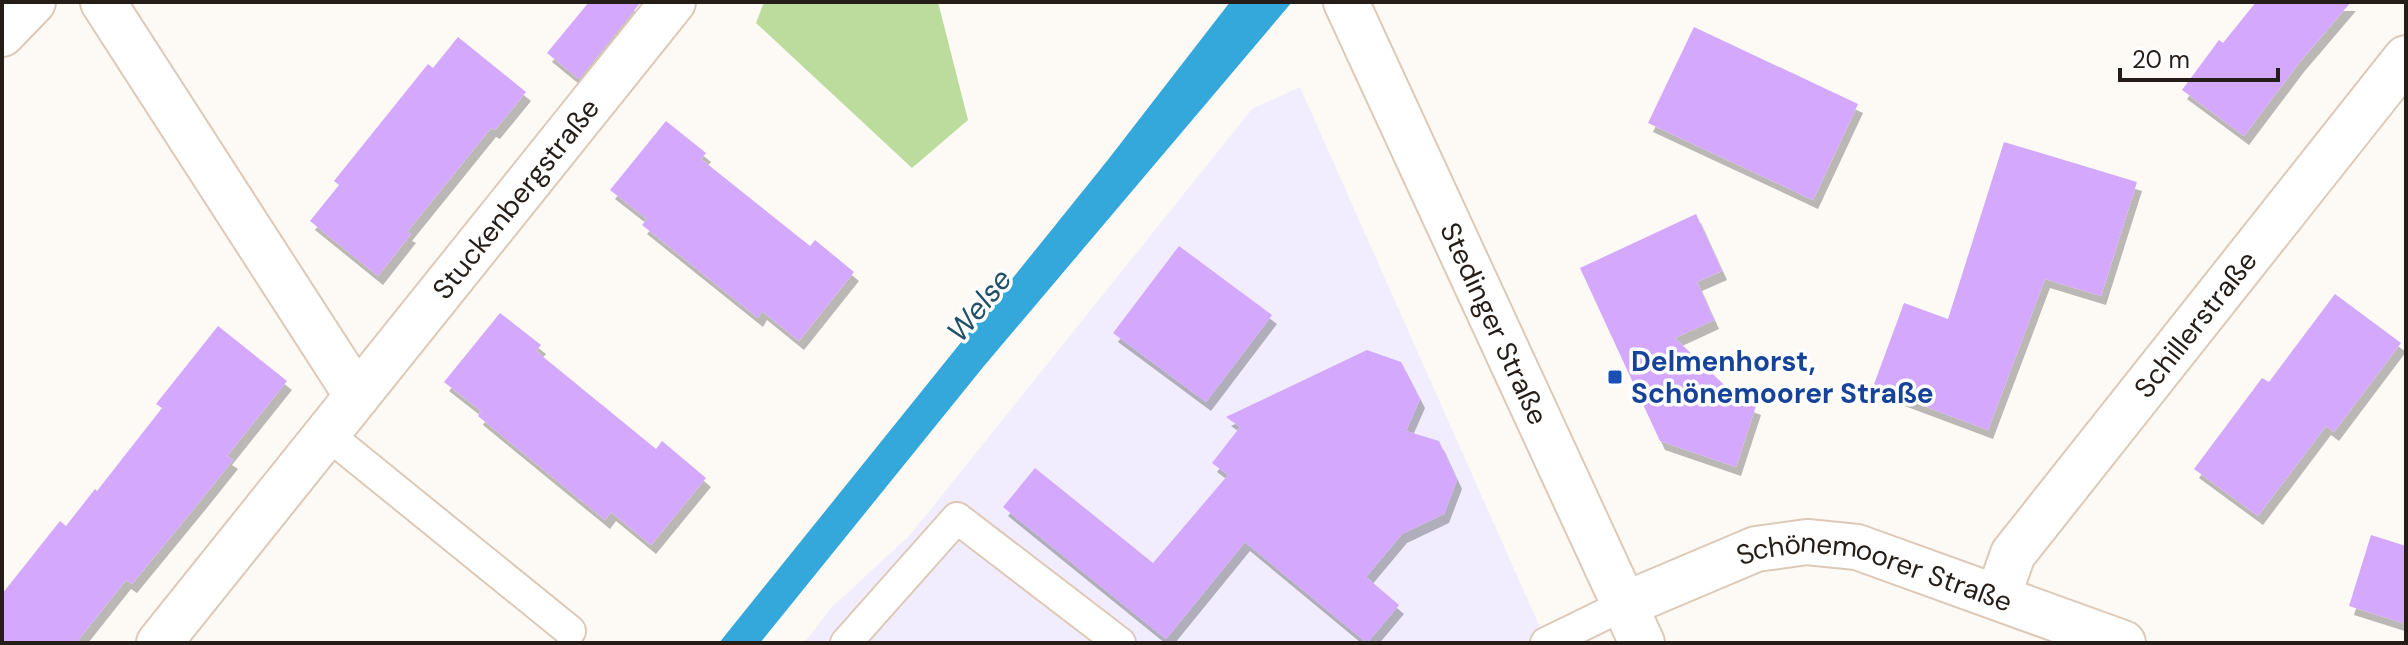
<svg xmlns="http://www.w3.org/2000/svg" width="2408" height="645" viewBox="0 0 2408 645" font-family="'DM Sans',sans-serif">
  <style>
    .commercial { fill: #f1edff }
    .green { fill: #bcdc9d }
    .water { fill: #34a7db }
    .building { fill: #d3a8fd; filter: url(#shadow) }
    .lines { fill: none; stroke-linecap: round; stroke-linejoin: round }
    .lane-casing { stroke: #ddc9b7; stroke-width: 34 }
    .street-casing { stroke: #ddc9b7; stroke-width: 48 }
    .secondary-casing { stroke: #ddc9b7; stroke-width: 48 }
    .lane { stroke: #fff; stroke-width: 30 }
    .street { stroke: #fff; stroke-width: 44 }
    .secondary { stroke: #fff; stroke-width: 44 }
    .transit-dot { fill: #1a4fb4; stroke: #fff; stroke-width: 3 }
    .labels { text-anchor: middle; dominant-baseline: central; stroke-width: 7; stroke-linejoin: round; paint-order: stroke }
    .street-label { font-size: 28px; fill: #251d17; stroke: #fff }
    .transit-label { font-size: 28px; font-weight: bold; fill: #164399; stroke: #fff; text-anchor: start }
    .water-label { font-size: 30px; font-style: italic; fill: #235167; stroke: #fff }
  </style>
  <defs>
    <filter id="shadow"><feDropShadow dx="5" dy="9" stdDeviation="0" flood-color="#0004"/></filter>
  </defs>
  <rect width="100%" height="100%" fill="#fdf9f5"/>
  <!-- commercial -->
  <polygon class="commercial" points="1300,87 1547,643 804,643 831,608 910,535 1252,109"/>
  <!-- green -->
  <polygon class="green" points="764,2 938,2 968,120 912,168 756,23"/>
  <!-- water -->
  <polygon class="water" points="1230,2 1292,2 984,366 760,643 719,643 1107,161"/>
  <!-- building -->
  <g class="building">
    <polygon points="589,2 641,2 579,79 547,53"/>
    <polygon points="2256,2 2351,2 2299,63 2244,136 2182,90 2219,40 2223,43"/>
    <polygon points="1694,27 1858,104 1813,200 1648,123"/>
    <polygon points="458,37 526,92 495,130 491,128 407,232 411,234 378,276 310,221 339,185 334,181 428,64 433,68"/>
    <polygon points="666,121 706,153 701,159 810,246 815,240 854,272 799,341 762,311 758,318 642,225 647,219 610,190"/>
    <polygon points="2004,142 2137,182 2101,296 2045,279 1988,430 1873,387 1904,303 1948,319"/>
    <polygon points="1696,214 1722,271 1697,282 1714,320 1675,338 1740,400 1756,406 1736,467 1660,441 1580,268"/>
    <polygon points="1179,246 1272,315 1206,402 1113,333"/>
    <polygon points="2335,294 2401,343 2334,432 2326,426 2258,516 2194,469 2262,378 2269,382"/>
    <polygon points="500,313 541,345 536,351 656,449 662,441 706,478 651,545 611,512 605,520 478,416 481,411 444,382"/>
    <polygon points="218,326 287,381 227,456 233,460 201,500 132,584 126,580 76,643 2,643 2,594 60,521 66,526 95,489 97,491 162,408 156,404"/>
    <polygon points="1367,350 1401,362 1420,399 1406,431 1439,441 1457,480 1444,514 1402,534 1366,577 1399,605 1367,643 1245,542 1166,639 1003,507 1035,468 1153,563 1228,475 1212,463 1240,427 1226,417"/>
    <polygon points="2371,535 2406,546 2406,624 2349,606"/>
  </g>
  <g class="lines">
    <defs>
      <g id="lane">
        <polyline points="327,434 570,631"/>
        <polyline points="846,643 957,518 1120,643"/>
        <polyline points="1546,643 1626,604"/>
      </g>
      <g id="street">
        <polyline points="103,2 357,396"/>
        <polyline points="2,34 33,2"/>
        <path id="s1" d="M1998 596 2013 554 2406 58"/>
        <path id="s2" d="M159 643 673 2"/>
      </g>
      <g id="secondary">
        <path id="s3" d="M1346 2 1642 643"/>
        <path id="s4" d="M1626 604 1756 549 1807 542 1857 547 2123 643"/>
      </g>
    </defs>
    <!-- lane casing -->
    <use href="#lane" class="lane-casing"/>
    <!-- street casing -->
    <use href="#street" class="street-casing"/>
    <!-- secondary casing -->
    <use href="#secondary" class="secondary-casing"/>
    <!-- lane -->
    <use href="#lane" class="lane"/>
    <!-- street -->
    <use href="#street" class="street"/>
    <!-- secondary -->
    <use href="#secondary" class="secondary"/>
  </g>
  <!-- markers -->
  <rect class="transit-dot" x="1607" y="369" width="16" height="16" rx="4"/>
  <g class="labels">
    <!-- street labels -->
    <g class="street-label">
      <text stroke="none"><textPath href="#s2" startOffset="570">Stuckenbergstraße</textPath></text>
      <text stroke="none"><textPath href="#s3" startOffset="354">Stedinger Straße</textPath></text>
      <text stroke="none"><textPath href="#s1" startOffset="338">Schillerstraße</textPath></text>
      <text stroke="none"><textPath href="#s4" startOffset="264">Schönemoorer Straße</textPath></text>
    </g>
    <!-- transit labels -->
    <g class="transit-label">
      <text x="1631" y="361">Delmenhorst,<tspan x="1631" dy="32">Schönemoorer Straße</tspan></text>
    </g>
    <!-- water labels -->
    <g class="water-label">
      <text transform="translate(979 305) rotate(-51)">Welse</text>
    </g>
  </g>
  <!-- border -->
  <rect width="2408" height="645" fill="none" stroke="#251d17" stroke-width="8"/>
  <!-- scale -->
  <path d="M2120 68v12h158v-12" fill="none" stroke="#251d17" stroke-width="4"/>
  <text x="2132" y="68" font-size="24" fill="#251d17" stroke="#ffffff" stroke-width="6" paint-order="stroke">20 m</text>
</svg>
